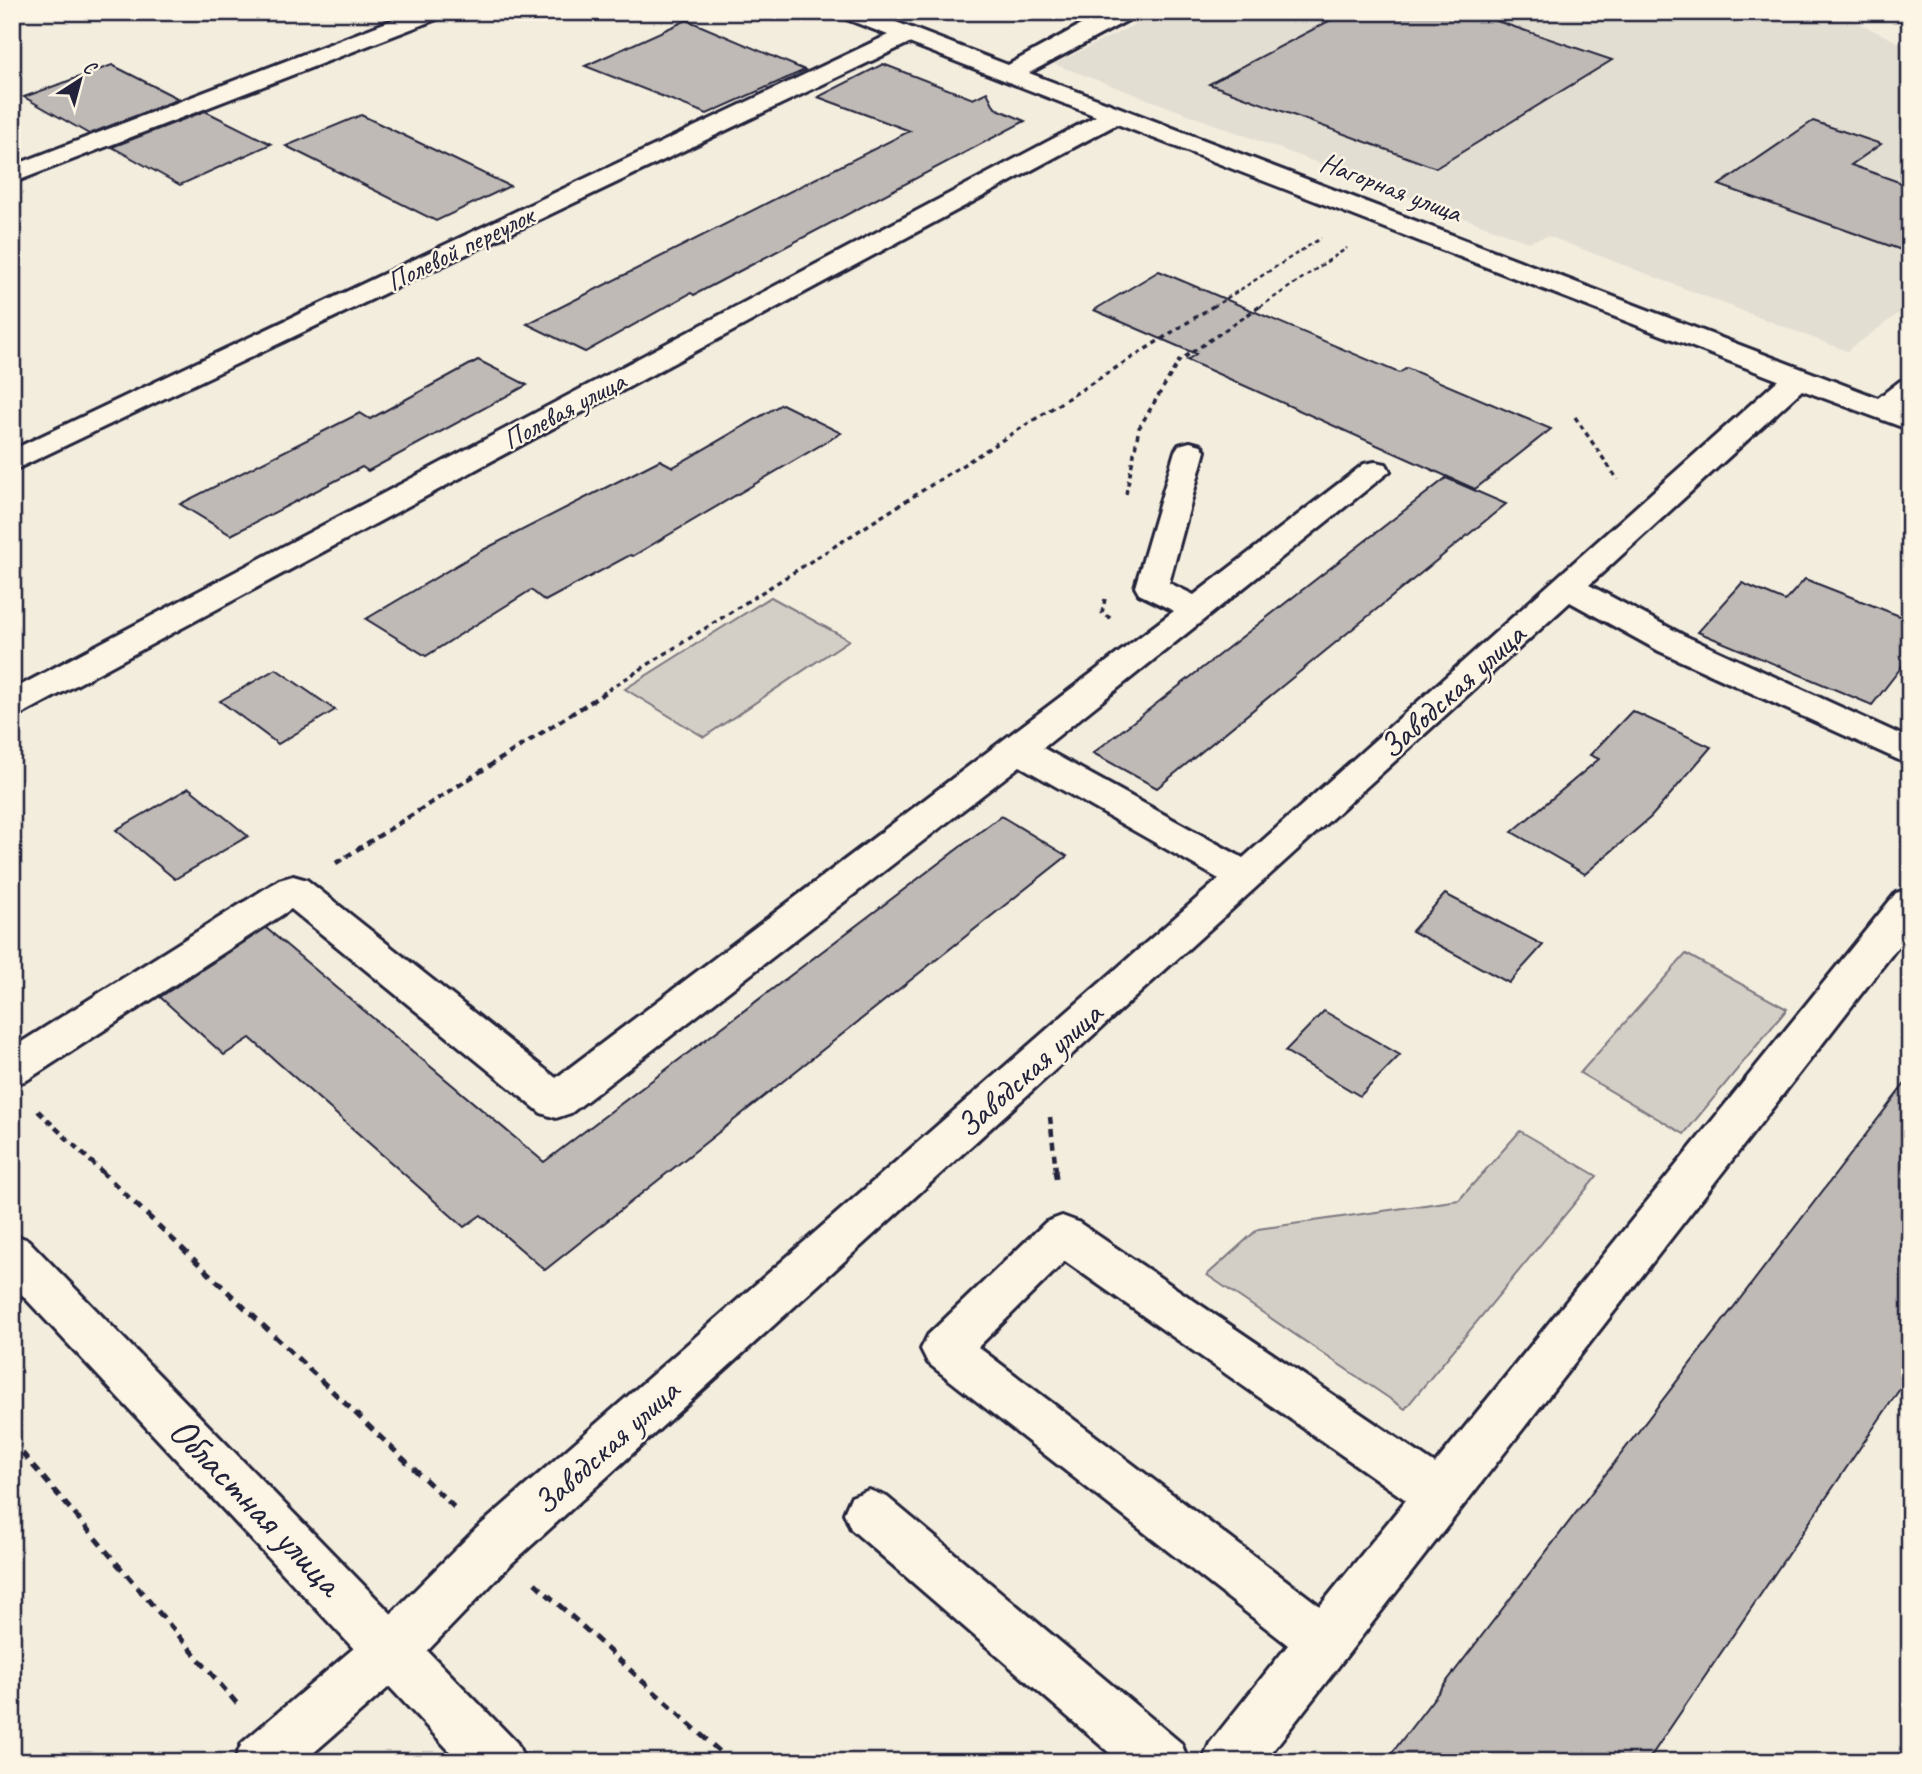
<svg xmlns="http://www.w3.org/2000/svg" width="1922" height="1774" viewBox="0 0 1922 1774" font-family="Caveat,sans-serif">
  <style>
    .built { fill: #e3ded2 }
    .green { fill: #d4cfc6; stroke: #7b7880; stroke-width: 2 }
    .building { fill: #bfbab6; stroke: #22223b; stroke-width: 2 }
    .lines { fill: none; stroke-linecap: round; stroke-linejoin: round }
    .minor-casing { stroke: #22223b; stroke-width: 6 }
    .major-casing { stroke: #22223b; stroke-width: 6 }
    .path-far3 { stroke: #22223b; stroke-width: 2.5; stroke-dasharray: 4.5 3.5; stroke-linecap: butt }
    .path-far2 { stroke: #22223b; stroke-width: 3.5; stroke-dasharray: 5 4.5; stroke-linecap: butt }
    .path-far1 { stroke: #22223b; stroke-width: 4.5; stroke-dasharray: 7 5; stroke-linecap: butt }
    .path { stroke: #22223b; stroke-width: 5; stroke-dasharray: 9 7; stroke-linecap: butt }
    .minor { fill: #fcf5e5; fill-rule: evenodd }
    .major { fill: #fcf5e5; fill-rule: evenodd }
    .labels { text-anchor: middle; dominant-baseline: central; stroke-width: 5; stroke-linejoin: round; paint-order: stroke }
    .far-street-label { font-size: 28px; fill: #22223b; stroke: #fcf5e5 }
    .street-label { font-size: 33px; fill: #22223b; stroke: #fcf5e5 }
    .near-street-label { font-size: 40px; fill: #22223b; stroke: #fcf5e5 }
  </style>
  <rect width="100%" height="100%" fill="#f3edde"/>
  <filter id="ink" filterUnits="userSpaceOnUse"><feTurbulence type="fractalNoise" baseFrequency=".0143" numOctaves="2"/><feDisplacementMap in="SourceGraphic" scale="14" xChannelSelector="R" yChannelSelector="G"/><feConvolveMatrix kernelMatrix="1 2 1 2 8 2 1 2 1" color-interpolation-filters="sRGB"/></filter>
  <g filter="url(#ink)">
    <!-- built -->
    <polygon class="built" points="1160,12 1840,14 1910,48 1910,305 1847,351 1548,236 1528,242 1054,64"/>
    <!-- green -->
    <g class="green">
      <polygon points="771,597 849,640 704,737 625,689"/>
      <polygon points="1686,954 1787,1009 1684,1134 1580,1073"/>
      <polygon points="1520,1131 1597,1176 1405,1409 1207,1275 1258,1229 1459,1200"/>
    </g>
    <!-- building -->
    <g class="building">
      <polygon points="1346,12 1470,12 1612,60 1436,168 1209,84"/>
      <polygon points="687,20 805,70 707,114 585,66"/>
      <polygon points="883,64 973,99 987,92 995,108 1025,121 694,295 691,293 585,352 527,324 910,131 818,97"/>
      <polygon points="112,65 179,99 89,134 24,97"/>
      <polygon points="205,111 271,144 180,185 112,147"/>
      <polygon points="361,115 510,186 436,221 286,146"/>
      <polygon points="1813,121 1881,144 1851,165 1910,186 1910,253 1719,185"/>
      <polygon points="1159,271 1399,373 1407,368 1551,429 1475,489 1187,360 1196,354 1094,310"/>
      <polygon points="478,360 527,385 368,471 362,467 231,535 180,504 360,413 370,419"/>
      <polygon points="782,404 841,433 633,556 630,555 545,601 531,590 426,656 366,619 481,551 660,460 673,467"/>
      <polygon points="1446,478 1506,504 1157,788 1093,753"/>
      <polygon points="1805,579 1910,620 1910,656 1872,705 1698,632 1742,583 1785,601"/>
      <polygon points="276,669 335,710 278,744 220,701"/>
      <polygon points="1632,711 1711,747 1651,817 1585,874 1512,832 1599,759 1590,755"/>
      <polygon points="189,788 248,836 175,879 116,830"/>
      <polygon points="1001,816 1067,856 545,1270 481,1215 464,1227 250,1038 224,1055 160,997 266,928 544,1162"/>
      <polygon points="1445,894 1543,945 1509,983 1412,931"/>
      <polygon points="1324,1011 1400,1055 1360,1096 1285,1051"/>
      <polygon points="1910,1077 1910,1374 1647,1762 1385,1762"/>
    </g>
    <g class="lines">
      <defs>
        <g id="minor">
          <polygon points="413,12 445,12 442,17 12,183 12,166"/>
          <polygon points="838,12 870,12 1008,65 1104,12 1129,12 1128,20 1029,73 1878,398 1900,381 1910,378 1910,402 1903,408 1910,411 1910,430 1802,390 1589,585 1683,635 1910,739 1910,765 1659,651 1570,602 512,1563 412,1667 303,1762 234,1762 242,1743 374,1631 476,1529 1219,879 1020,766 571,1113 556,1118 541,1113 291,909 27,1080 12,1085 12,1048 279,880 293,876 307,880 556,1078 1174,611 1139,594 1135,587 1175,451 1179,445 1190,442 1201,445 1205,451 1169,583 1194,595 1364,464 1375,462 1386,464 1390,471 1043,748 1243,858 1778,380 1117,124 24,713 12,716 12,690 1096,116 909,43 12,471 12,450 888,35 841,17"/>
          <path d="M1910 889V931L1264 1762H1202L1210 1743 1288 1645 928 1363 921 1349 928 1335 1046 1222 1062 1216 1078 1222 1435 1464 1896 893ZM1065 1261 1406 1500 1320 1606 978 1347Z"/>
          <polygon points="869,1490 887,1497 1181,1743 1189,1762 1120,1762 851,1529 844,1513 851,1497"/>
        </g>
        <polygon id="major" points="12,1234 28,1240 517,1743 525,1762 460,1762 12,1284"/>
      </defs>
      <!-- minor casing -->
      <use href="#minor" class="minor-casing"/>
      <!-- major casing -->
      <use href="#major" class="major-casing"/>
      <!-- path-far3 -->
      <g class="path-far3">
        <polyline points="474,18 490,12"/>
        <polyline points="1213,307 1321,238"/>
        <polyline points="1260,307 1347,248"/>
      </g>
      <!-- path-far2 -->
      <g class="path-far2">
        <polyline points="1575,417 1618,480"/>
        <polyline points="1126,494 1139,428 1179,361 1262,305"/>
        <polyline points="1105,599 1102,613 1112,619"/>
        <polyline points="608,690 1215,305"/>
      </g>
      <!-- path-far1 -->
      <g class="path-far1">
        <polyline points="336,863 611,689"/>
        <polyline points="38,1111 101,1171"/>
        <polyline points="1050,1117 1056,1171"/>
      </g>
      <!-- path -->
      <g class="path">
        <polyline points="100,1170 455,1508"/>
        <polyline points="1055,1170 1057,1185"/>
        <polyline points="12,1441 239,1706"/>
        <polyline points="535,1583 731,1762"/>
      </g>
      <!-- minor -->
      <use href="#minor" class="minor"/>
      <!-- major -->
      <use href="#major" class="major"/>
    </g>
  </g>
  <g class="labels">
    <!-- far-street labels -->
    <g class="far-street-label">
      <text transform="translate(1391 187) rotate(21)">Нагорная улица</text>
      <text transform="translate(460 248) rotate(-26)">Полевой переулок</text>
      <text transform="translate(564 410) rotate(-28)">Полевая улица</text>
    </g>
    <!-- street labels -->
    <g class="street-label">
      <text transform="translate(1452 691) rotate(-42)">Заводская улица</text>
      <text transform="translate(1029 1070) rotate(-42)">Заводская улица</text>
      <text transform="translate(606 1447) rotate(-42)">Заводская улица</text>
    </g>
    <!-- near-street labels -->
    <g class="near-street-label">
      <text transform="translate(256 1506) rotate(46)">Областная улица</text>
    </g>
  </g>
  <!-- margin -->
  <rect width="1922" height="1774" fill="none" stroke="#fcf5e5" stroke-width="42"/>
  <rect x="21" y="21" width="1880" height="1732" fill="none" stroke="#22223b" stroke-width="2.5" filter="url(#ink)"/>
  <!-- north arrow -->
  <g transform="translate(80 80) rotate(36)" stroke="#fcf5e5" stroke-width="5" paint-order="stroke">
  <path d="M0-5L12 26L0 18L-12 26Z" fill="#22223b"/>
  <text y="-10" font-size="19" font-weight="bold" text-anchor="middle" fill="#22223b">С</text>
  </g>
</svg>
